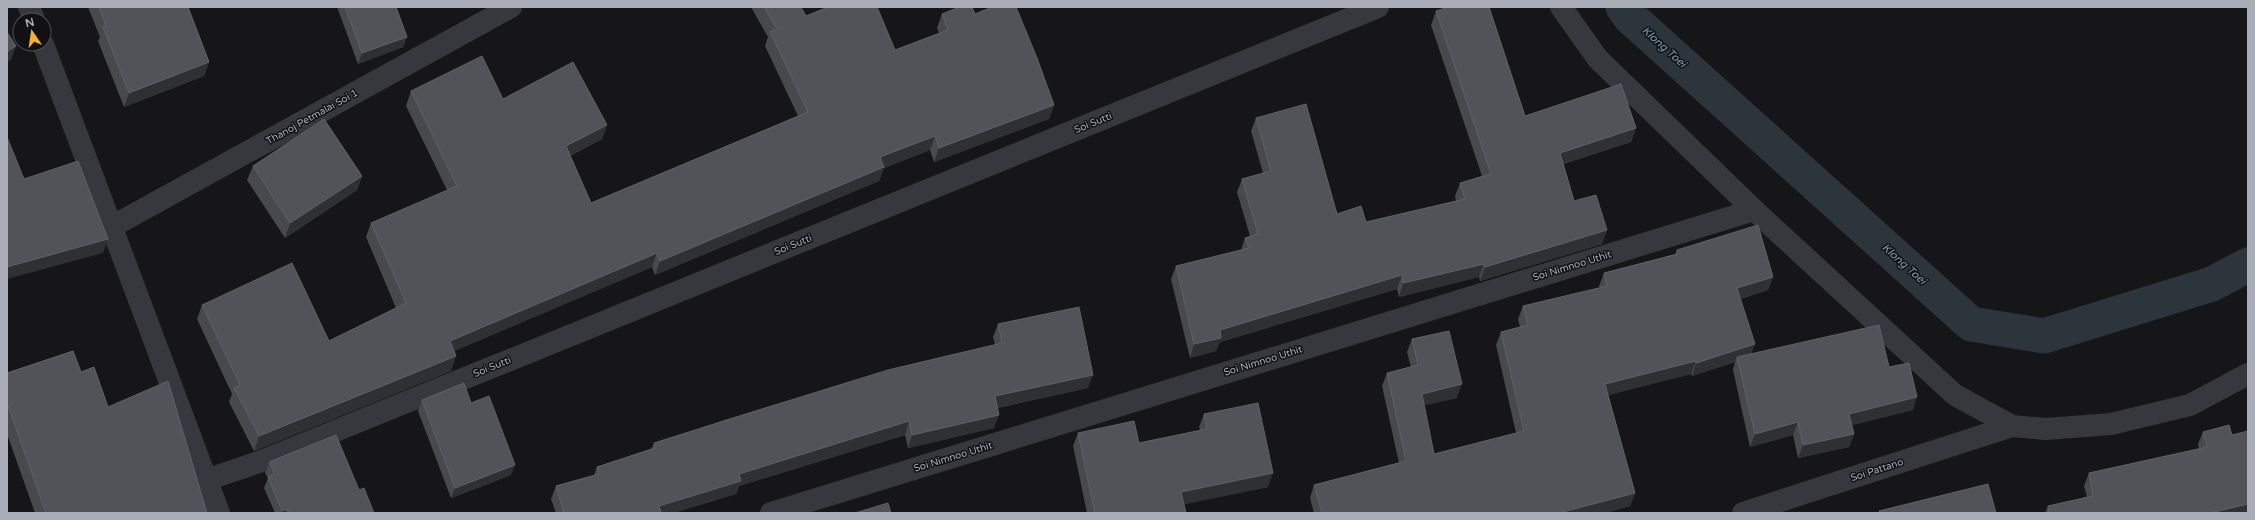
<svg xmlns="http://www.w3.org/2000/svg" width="2255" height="520" viewBox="0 0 2255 520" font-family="'Varela Round',sans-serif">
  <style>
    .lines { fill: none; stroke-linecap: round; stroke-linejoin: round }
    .canal { stroke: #2c353c; stroke-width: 35 }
    .minor { stroke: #37383d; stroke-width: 22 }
    .tertiary { stroke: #37383d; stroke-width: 22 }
    .wall { fill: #47494d }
    .shaded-wall { fill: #2f3033 }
    .building { fill: #525359; stroke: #5f6168 }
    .labels { text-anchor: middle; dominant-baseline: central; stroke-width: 3; stroke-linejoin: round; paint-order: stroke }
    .street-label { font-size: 10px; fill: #a8adb8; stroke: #111113 }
    .water-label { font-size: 11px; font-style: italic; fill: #7f9bb3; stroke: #111113 }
  </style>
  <rect width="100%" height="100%" fill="#161618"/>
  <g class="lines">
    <!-- canal -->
    <polyline class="canal" points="1623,7 1630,17 1971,324 2044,336 2212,284 2248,265"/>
    <!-- minor -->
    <g class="minor">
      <polyline points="1561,7 1598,59 1754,210 1955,395 2012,426 2046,429 2111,424 2190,405 2248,374"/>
      <polyline points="113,226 511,7"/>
      <polyline points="206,480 259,462 1378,7"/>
      <polyline points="771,513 1754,210"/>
      <polyline points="1743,513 2012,426"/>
    </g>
    <!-- tertiary -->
    <g class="tertiary">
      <polyline points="29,7 34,20"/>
      <polyline points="43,44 219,513"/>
    </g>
  </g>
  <!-- wall -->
  <g class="wall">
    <polygon points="88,7 188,7 209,62 204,76 124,107 98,41 100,37"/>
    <polygon points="337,7 396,7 407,37 403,47 358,64"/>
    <polygon points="751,7 801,7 806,16 895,50 939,33 937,28 942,14 975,14 1054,105 1049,119 934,162 930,150 884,168 879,181 655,275 652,267 454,351 451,371 254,451 229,402 232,394 197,319 202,305 329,341 396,308 366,237 371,223 447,190 406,106 411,91 503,99 607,125 602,139 570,156 591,203 798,116 765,46 768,37"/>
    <polygon points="1436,11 1525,116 1636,128 1631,142 1563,164 1574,201 1607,230 1602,244 1480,281 1479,277 1399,297 1397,289 1220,342 1216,351 1190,358 1171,279 1176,266 1241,250 1245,238 1250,236 1237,192 1242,179 1263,173 1251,131 1256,118 1337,214 1366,222 1456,201 1455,196 1460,183 1482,176 1431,25"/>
    <polygon points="253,166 362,176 357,190 285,238 247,180"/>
    <polygon points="1677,250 1773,277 1768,290 1740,299 1752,353 1889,367 1913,410 1852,425 1854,434 1849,447 1798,458 1793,435 1750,447 1733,370 1735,362 1692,376 1691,374 1608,395 1635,493 1630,506 1604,513 1314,513 1310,498 1314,485 1399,463 1382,386 1387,373 1411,367 1407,352 1412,339 1457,398 1424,405 1434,454 1516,433 1496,345 1501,332 1520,327 1518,319 1523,306 1600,288 1599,286 1604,273 1675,254"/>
    <polygon points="998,324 1088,388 997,408 994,428 908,448 905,435 739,486 736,494 673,513 556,513 551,499 556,486 594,475 597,467 651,449 654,443 995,345 993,337"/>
    <polygon points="81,372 108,407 205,507 207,513 35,513 7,434 7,373"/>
    <polygon points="422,400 471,403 511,475 451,498 418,411"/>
    <polygon points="1204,414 1268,487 1184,504 1186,513 1087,513 1073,446 1078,433 1139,443 1200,430 1199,427"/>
    <polygon points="2203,432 2248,513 2045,513 2048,506 2087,497 2084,486 2089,473 2199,449 2198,444"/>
    <polygon points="269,462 359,490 374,513 275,513 264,488 268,478 265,473"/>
  </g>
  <!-- shaded-wall -->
  <g class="shaded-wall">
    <polygon points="407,37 403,47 358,64 362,53"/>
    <polygon points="16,46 11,60 7,62 7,52"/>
    <polygon points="209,62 204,76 124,107 129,93"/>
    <polygon points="1054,105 1049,119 934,162 939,148"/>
    <polygon points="607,125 602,139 561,160 566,146"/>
    <polygon points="1636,128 1631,142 1555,166 1560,153"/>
    <polygon points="935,136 930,150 884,168 879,181 655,275 660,261 880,157"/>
    <polygon points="362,176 357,190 285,238 290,223"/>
    <polygon points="1607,230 1602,244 1480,281 1485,267"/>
    <polygon points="108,239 103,253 7,279 7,267"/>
    <polygon points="657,253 652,267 445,355 450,341"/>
    <polygon points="1484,264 1479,277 1399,297 1403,283"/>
    <polygon points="1402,275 1397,289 1220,342 1216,351 1190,358 1194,344 1220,330"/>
    <polygon points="1773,277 1768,290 1732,301 1737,288"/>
    <polygon points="1755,344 1750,357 1737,357 1735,362 1692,376 1696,363"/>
    <polygon points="456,356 451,371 254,451 259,436"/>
    <polygon points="1696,361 1691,374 1600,397 1605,384"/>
    <polygon points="1093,375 1088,388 990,409 995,396"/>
    <polygon points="1462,384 1457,398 1417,407 1422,394"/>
    <polygon points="1917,397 1913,410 1845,427 1849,414"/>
    <polygon points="999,415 994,428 908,448 912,435"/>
    <polygon points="909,421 905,435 739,486 736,494 673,513 656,513 659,506 739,474"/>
    <polygon points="1798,422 1793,435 1750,447 1755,434"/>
    <polygon points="1854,434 1849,447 1798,458 1803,445"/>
    <polygon points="515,465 511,475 451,498 455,488"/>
    <polygon points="1273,473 1268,487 1176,506 1181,492"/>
    <polygon points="1635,493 1630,506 1604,513 1559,513"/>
    <polygon points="2248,504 2248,513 2210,513"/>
    <polygon points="287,509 285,513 281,513 282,511"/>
  </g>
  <!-- building -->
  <g class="building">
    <polygon points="99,7 188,7 209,62 129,93 103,27 106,26"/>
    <polygon points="345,7 396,7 407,37 362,53"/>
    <polygon points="764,7 801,7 806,16 828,7 877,7 895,50 948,30 942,14 959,7 972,7 975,14 992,7 1016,7 1037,58 1054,105 939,148 935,136 880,157 884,167 660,261 657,253 450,341 456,356 259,436 234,388 240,385 202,305 292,263 329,341 406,303 371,223 457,186 411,91 482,56 503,99 573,62 607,125 566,146 591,203 808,112 770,32 777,29"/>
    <polygon points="1448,7 1489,7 1525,116 1621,84 1636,128 1560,153 1574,201 1596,195 1607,230 1485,267 1484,264 1403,283 1402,275 1220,330 1221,338 1194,344 1176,266 1249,248 1245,238 1258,234 1242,179 1271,171 1256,118 1306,104 1337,214 1361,206 1366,222 1465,199 1460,183 1491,174 1436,11"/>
    <polygon points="7,32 16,46 7,52"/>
    <polygon points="324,119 362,176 290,223 253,166"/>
    <polygon points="7,137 24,179 78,161 108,239 7,267"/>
    <polygon points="1758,225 1773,277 1737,288 1755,344 1696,363 1696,361 1605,384 1635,493 1559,513 1322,513 1314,485 1406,461 1387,373 1418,365 1412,339 1449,331 1462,384 1422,394 1434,454 1524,431 1501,332 1528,325 1523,306 1607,286 1604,273 1678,254 1677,250"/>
    <polygon points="1079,307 1093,375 995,396 999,415 912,435 909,421 739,474 741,481 659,506 661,512 659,513 564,513 556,486 599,474 597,467 655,448 654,443 736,417 888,370 1002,343 998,324"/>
    <polygon points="1879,325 1889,367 1909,363 1917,397 1849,414 1854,434 1803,445 1798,422 1755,434 1737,357"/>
    <polygon points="73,351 81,372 94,367 108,407 168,381 207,513 46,513 7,403 7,373"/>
    <polygon points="464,383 471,403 489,396 515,465 455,488 422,400"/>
    <polygon points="1258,403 1273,473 1181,492 1186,513 1095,513 1078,433 1134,421 1139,443 1207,429 1204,414"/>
    <polygon points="2229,425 2232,435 2248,431 2248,504 2210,513 2049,513 2048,506 2093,496 2089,473 2207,447 2203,432"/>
    <polygon points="336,435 359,490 364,488 374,513 289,513 287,509 282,511 268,477 275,474 269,462"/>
    <polygon points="1988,484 1996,513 1880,513 1879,511"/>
    <polygon points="888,503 891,513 855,513"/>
  </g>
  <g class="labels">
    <!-- street labels -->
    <g class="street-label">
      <text transform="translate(312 117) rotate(-29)">Thanoj Petmalai Soi 1</text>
      <text transform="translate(1093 123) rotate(-22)">Soi Sutti</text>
      <text transform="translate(793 245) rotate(-22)">Soi Sutti</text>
      <text transform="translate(1572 266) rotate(-17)">Soi Nimnoo Uthit</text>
      <text transform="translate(1263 361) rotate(-17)">Soi Nimnoo Uthit</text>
      <text transform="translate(492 367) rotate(-22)">Soi Sutti</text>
      <text transform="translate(953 457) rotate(-17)">Soi Nimnoo Uthit</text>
      <text transform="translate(1877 470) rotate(-18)">Soi Pattano</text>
    </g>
    <!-- water labels -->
    <g class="water-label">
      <text transform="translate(1664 47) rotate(42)">Klong Toei</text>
      <text transform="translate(1904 264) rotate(42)">Klong Toei</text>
    </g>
  </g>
  <!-- border -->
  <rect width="2255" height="520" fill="none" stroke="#a8adb8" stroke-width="16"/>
  <!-- north arrow -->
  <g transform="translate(32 32) rotate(347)"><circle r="19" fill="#111113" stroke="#4d4f55"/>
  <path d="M0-3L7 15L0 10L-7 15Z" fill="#f2b134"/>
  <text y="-6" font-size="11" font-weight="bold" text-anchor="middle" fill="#a8adb8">N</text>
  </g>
</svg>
